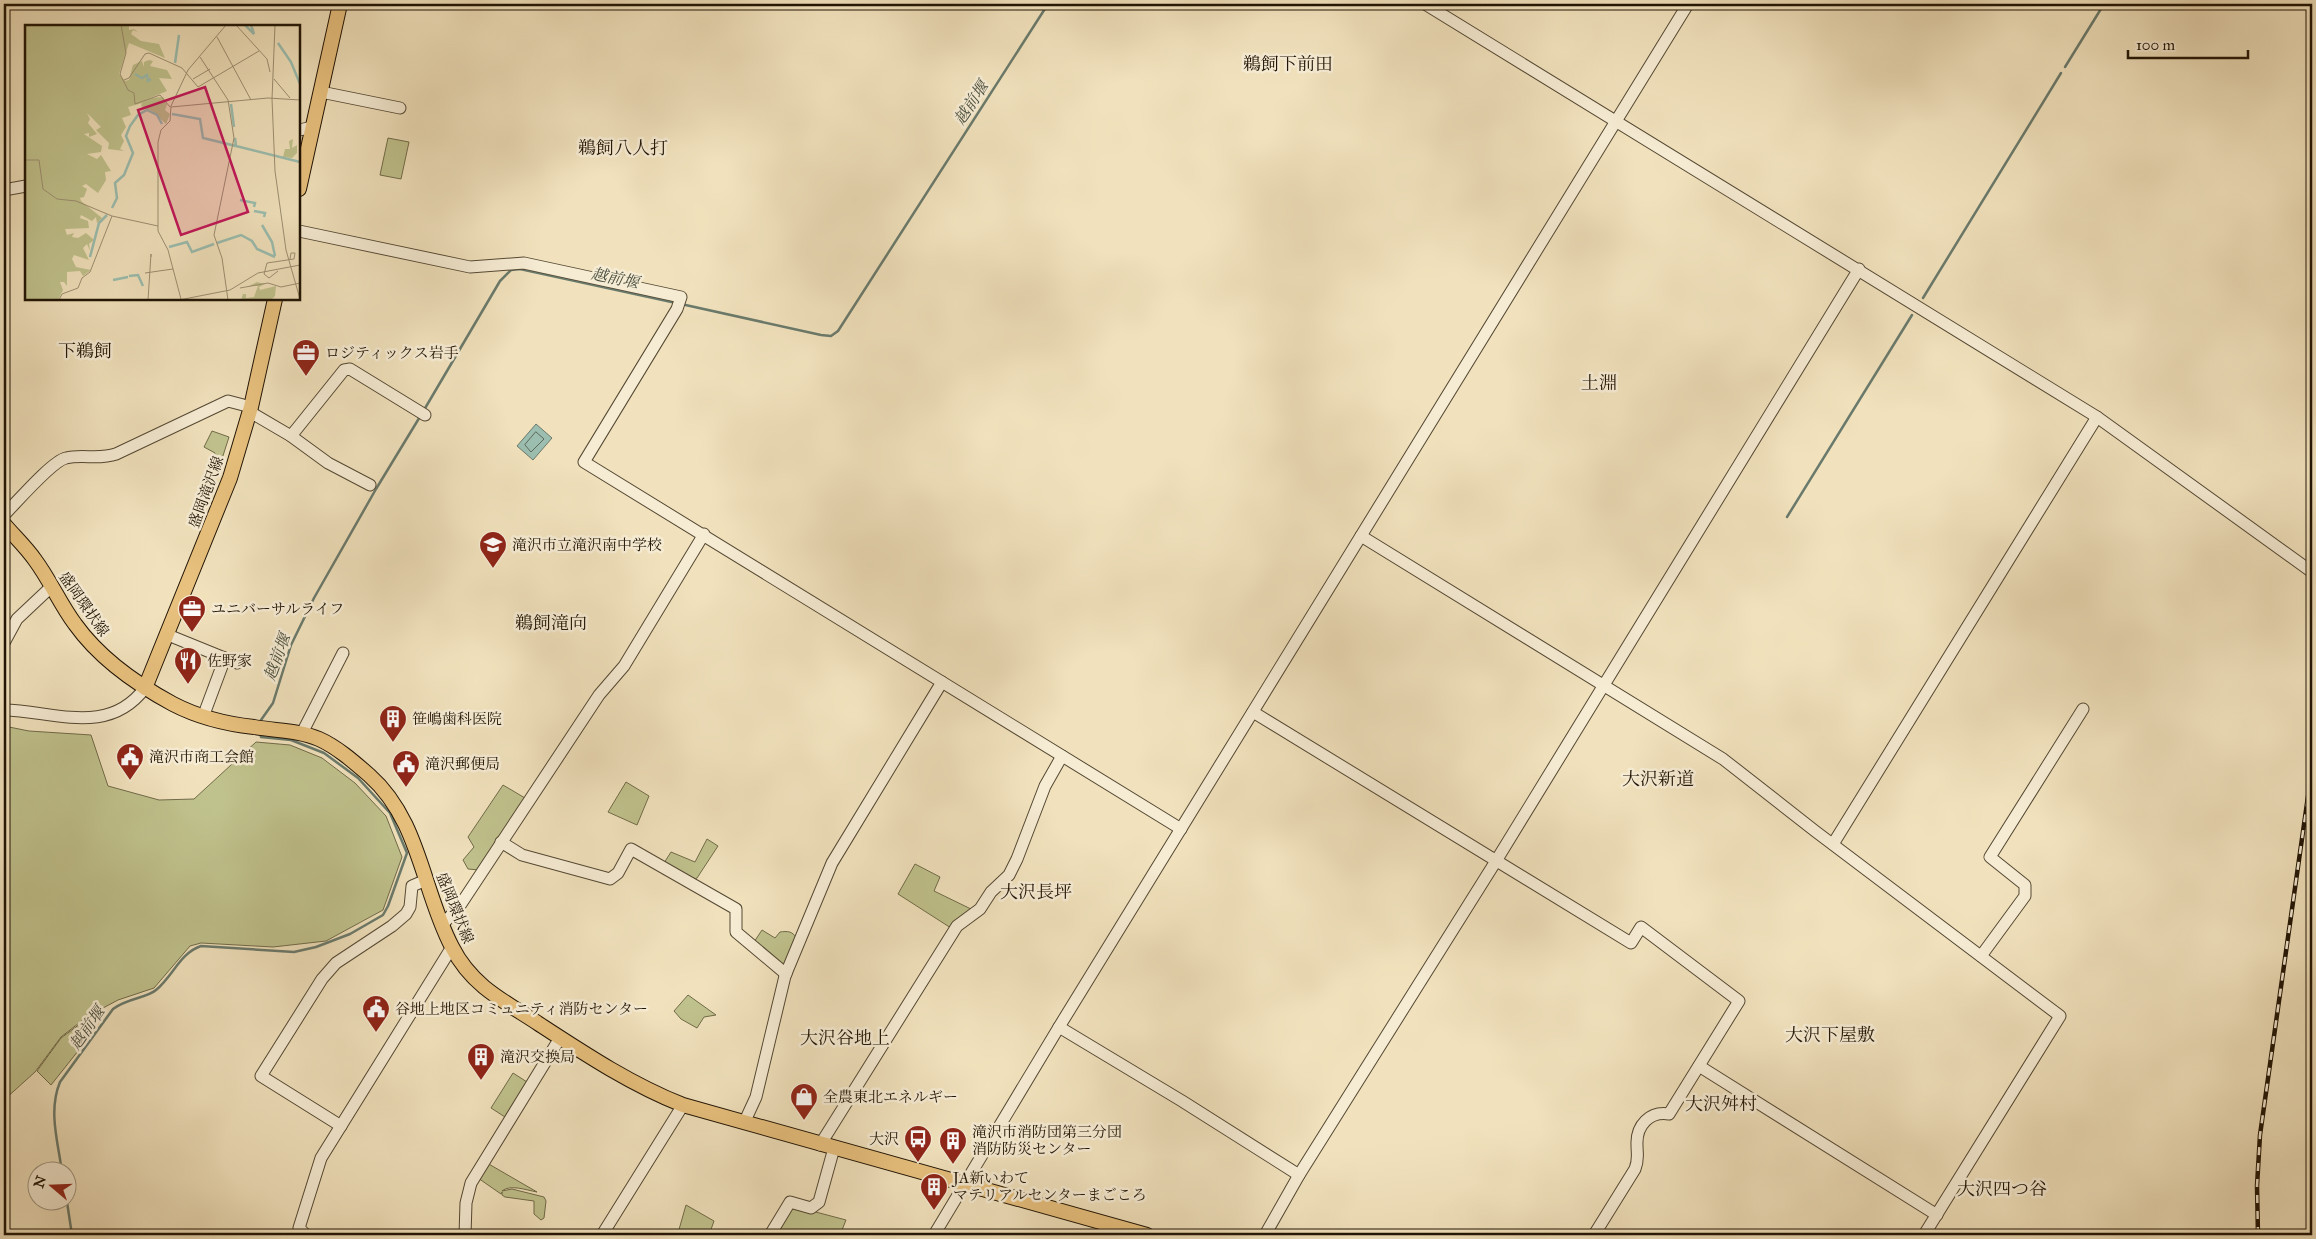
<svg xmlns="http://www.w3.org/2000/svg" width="2316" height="1239" viewBox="0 0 2316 1239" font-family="'IM FELL Great Primer','Noto Serif JP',serif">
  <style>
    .green { fill: #c0c28d; stroke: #706b49 }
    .water { fill: #9bbeb0; stroke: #6a7a6c }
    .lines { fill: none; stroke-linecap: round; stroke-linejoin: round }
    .shore { stroke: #5e695a; stroke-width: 1 }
    .stream { stroke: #6a7a6c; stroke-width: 2.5 }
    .minor-casing { stroke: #544833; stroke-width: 13 }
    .major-casing { stroke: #201405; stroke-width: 16 }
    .minor { stroke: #f6ecd4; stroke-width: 11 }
    .major { stroke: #e8c17e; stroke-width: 14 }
    .rail-casing { stroke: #201405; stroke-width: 4.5 }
    .rail { stroke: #f6ecd4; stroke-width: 2.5; stroke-dasharray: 8; stroke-linecap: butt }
    .labels { text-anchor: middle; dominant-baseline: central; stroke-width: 5; stroke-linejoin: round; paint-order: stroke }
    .poi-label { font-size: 15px; fill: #201405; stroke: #f6ecd4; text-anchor: start }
    .street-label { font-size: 15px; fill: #201405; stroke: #f6ecd4 }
    .water-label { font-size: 16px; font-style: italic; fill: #4b5041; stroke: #f6ecd4 }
    .quarter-label { font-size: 18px; fill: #201405; stroke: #f6ecd4 }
    .inset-river { fill: none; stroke: #9bbeb0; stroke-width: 2.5 }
    .inset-road { fill: none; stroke: #9d9073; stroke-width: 1 }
    .view { fill: #c2185b; fill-opacity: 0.15; stroke: #c2185b; stroke-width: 2.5 }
    .inset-edge { fill: none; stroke: #201405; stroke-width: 2.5 }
  </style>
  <rect width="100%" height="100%" fill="#f1e2bd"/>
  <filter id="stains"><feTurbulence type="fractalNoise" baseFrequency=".004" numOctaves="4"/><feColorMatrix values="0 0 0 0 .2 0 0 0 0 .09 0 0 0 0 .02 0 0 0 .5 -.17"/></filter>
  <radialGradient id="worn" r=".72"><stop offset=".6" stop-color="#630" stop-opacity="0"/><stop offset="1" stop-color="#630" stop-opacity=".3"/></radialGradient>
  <!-- green -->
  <g class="green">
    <polygon points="388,138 409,142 401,179 380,175"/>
    <polygon points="212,431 229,437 221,462 214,456 215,453 204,447"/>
    <polygon points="4,726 29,731 91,735 108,786 159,800 194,799 256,742 290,745 322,758 355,783 386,816 402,857 383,910 326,941 273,947 201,943 190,946 154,988 118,1000 88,1016 61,1037 35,1072 4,1100"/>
    <polygon points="626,782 649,796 637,825 608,812"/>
    <polygon points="503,785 525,798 479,870 468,869 463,860 474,847 468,837"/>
    <polygon points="707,839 718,846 697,878 693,880 664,863 671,852 695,862"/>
    <polygon points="915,864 940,877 934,891 971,909 951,928 898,894"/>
    <path d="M762 930 775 938 780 932C787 931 793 931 796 938L783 967 754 942Z"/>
    <polygon points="688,995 716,1015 704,1017 697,1028 681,1019 674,1011"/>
    <polygon points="88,1018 90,1036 51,1085 37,1071 61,1038"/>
    <polygon points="513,1073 527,1082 505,1117 491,1108"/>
    <path d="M487 1163 537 1192C526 1190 510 1184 502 1191L512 1189 544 1197 546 1201 544 1218 541 1220 534 1214V1201L505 1197 502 1195V1192L501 1194 478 1178Z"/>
    <polygon points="686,1205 714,1221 709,1235 683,1235 678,1233"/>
    <polygon points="793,1206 846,1220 840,1235 775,1235"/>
  </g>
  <!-- water -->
  <polygon class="water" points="536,424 552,438 533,460 517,446"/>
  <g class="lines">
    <!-- shore -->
    <polygon class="shore" points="536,432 544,439 531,452 525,445"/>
    <!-- stream -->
    <g class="stream">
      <polyline points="2065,67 2104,4"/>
      <polyline points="1923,298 2061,73"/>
      <polyline points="681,304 821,335 831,336 838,331 1048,4"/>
      <polyline points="424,410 500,281 511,270 520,269 676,303"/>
      <polyline points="1787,517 1912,315"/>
      <polyline points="261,720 273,703 291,645 314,598 376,489 421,415"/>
      <path d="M62 1172C58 1142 48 1111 60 1082L113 1009C127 998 147 998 156 990 173 976 180 953 201 946L294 952 316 947 350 934 383 915 388 906 407 853 390 813 358 778 324 753 291 740 261 737 260 733"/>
      <polyline points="67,1202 72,1235"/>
    </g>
    <defs>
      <g id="minor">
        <polyline points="1425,4 2097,417 2312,572"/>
        <polyline points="321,92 400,108"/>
        <polyline points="299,130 313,127"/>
        <polyline points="4,190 26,186"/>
        <polyline points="299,231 470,267 524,263 681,297 677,309 584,462 1181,829"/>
        <polyline points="250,412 291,436 328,463 370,485"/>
        <polyline points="291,436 344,370 350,369 425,415"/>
        <path d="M4 515C16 503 52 461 66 458 82 454 99 460 116 454L228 401 251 407"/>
        <polyline points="1361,536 1723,759 1815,831 2060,1016 1924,1235"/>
        <polyline points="168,635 237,663"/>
        <polyline points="4,643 17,619 51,587"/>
        <path d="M4 710C54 711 108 737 145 688"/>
        <path d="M1253 712 1631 943 1641 927 1739 1001 1669 1114C1650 1111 1636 1125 1637 1145 1637 1155 1639 1159 1635 1169L1594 1235"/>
        <polyline points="203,717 225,658"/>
        <polyline points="302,733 343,653"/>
        <polyline points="501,842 522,855 610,879 618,873 631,849 736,909 736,932 786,974"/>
        <polyline points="1833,844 2097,417"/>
        <polyline points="442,925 459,907 599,695 624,666 704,534"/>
        <polyline points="1981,956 2025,896 2025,885 1990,857 2083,709"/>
        <polyline points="1059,1027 1182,1101 1299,1175"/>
        <polyline points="1699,1066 1937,1215"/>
        <polyline points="744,1123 756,1097 785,976 832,863 942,682"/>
        <polyline points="341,1126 261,1076 322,979 336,963 392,926 406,914 410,907 412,886 426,880"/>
        <polyline points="820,1145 957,926 980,909 991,892 1009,875 1017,859 1045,786 1062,756"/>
        <polyline points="306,1235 299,1228 321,1158 452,947"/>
        <polyline points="465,1235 466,1203 471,1183 560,1038"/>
        <polyline points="602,1235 683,1105"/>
        <polyline points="770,1235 790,1202 811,1208 819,1202 834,1148"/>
        <polyline points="934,1235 1059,1027 1688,4"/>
        <polyline points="1265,1235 1299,1175 1496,861 1859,269"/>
      </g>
      <g id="major">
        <polyline points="299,189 340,4"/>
        <path d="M4 524C14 536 26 547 35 560 50 580 60 604 75 624 100 659 136 684 173 704 198 717 226 724 254 727 276 731 299 730 319 739 337 747 354 762 369 775 420 820 422 890 452 947 460 963 471 976 484 987 501 1001 521 1012 539 1024 585 1054 632 1085 683 1105L1147 1235"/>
        <polyline points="145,688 230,478 251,407 275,299"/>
      </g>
    </defs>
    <!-- minor casing -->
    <use href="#minor" class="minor-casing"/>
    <!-- major casing -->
    <use href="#major" class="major-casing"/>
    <!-- minor -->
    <use href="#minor" class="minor"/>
    <!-- major -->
    <use href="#major" class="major"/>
    <defs>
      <polyline id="rail" points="2258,1235 2257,1186 2260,1135 2312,768"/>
    </defs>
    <!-- rail casing -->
    <use href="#rail" class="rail-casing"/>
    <!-- rail -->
    <use href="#rail" class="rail"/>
  </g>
  <!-- icons -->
  <defs>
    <symbol id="office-pin" viewBox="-11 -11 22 30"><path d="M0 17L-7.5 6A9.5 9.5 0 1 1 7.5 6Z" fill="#8f2418" stroke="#f6ecd4"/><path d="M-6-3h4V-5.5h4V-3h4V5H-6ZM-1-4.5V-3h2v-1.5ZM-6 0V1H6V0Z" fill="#fff"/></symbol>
    <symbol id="school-pin" viewBox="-11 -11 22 30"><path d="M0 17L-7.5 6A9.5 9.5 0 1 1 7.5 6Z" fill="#8f2418" stroke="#f6ecd4"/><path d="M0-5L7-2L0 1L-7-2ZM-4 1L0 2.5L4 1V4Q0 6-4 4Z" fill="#fff"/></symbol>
    <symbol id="restaurant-pin" viewBox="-11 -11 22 30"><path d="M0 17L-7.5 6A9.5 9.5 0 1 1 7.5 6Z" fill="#8f2418" stroke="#f6ecd4"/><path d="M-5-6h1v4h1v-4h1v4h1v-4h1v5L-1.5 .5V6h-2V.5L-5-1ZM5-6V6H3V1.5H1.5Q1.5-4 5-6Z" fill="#fff"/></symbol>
    <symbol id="building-pin" viewBox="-11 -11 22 30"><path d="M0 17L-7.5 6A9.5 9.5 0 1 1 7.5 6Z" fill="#8f2418" stroke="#f6ecd4"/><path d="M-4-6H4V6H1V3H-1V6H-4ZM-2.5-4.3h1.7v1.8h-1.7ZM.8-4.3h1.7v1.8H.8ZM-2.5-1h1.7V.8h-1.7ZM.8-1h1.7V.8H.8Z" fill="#fff"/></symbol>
    <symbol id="civic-pin" viewBox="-11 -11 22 30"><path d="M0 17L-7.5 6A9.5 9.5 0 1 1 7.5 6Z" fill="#8f2418" stroke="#f6ecd4"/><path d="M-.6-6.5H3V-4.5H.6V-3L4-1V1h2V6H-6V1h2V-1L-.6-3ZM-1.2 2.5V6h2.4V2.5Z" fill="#fff"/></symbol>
    <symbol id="shop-pin" viewBox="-11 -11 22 30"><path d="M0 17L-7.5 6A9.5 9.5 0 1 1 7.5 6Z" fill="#8f2418" stroke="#f6ecd4"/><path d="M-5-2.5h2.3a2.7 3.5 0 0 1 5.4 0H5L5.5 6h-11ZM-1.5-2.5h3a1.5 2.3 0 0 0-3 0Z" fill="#fff"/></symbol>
    <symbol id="bus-pin" viewBox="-11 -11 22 30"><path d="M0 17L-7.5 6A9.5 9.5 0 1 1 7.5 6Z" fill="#8f2418" stroke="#f6ecd4"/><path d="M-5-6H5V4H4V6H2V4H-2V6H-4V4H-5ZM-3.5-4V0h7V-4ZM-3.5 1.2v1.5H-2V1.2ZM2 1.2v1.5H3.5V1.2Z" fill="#fff"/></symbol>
  </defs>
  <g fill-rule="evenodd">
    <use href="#office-pin" x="290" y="337" width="32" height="43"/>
    <use href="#school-pin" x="477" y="529" width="32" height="43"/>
    <use href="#office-pin" x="176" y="593" width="32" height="43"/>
    <use href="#restaurant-pin" x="172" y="645" width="32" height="43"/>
    <use href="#building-pin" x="377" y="703" width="32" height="43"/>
    <use href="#civic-pin" x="114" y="741" width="32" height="43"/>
    <use href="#civic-pin" x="390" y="748" width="32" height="43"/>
    <use href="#civic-pin" x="360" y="993" width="32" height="43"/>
    <use href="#building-pin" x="465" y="1041" width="32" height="43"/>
    <use href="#shop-pin" x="788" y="1081" width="32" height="43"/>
    <use href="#bus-pin" x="902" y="1123" width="32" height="43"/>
    <use href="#building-pin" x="937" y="1125" width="32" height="43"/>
    <use href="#building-pin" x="918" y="1171" width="32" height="43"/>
  </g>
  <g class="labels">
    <!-- poi labels -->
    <g class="poi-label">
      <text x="325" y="353">ロジティックス岩手</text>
      <text x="512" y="545">滝沢市立滝沢南中学校</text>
      <text x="211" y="609">ユニバーサルライフ</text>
      <text x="207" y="661">佐野家</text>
      <text x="412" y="719">笹嶋歯科医院</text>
      <text x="149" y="757">滝沢市商工会館</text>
      <text x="425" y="764">滝沢郵便局</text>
      <text x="395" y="1009">谷地上地区コミュニティ消防センター</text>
      <text x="500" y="1057">滝沢交換局</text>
      <text x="823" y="1097">全農東北エネルギー</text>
      <text x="972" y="1132">滝沢市消防団第三分団<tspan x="972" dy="17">消防防災センター</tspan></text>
      <text x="899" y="1139" text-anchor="end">大沢</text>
      <text x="953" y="1178">JA新いわて<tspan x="953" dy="17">マテリアルセンターまごころ</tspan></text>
    </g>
    <!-- street labels -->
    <g class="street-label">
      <text transform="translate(206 492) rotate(-70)">盛岡滝沢線</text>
      <text transform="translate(84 604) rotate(55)">盛岡環状線</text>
      <text transform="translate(455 908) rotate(68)">盛岡環状線</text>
    </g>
    <!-- water labels -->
    <g class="water-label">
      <text transform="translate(971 103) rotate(-57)">越前堰</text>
      <text transform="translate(615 278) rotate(12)">越前堰</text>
      <text transform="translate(277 657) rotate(-70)">越前堰</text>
      <text transform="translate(87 1028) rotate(-55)">越前堰</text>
    </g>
    <!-- quarter labels -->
    <g class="quarter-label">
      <text x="1288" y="64">鵜飼下前田</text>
      <text x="623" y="148">鵜飼八人打</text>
      <text x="85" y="351">下鵜飼</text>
      <text x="1599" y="383">土淵</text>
      <text x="551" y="623">鵜飼滝向</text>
      <text x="1658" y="779">大沢新道</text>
      <text x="1036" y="892">大沢長坪</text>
      <text x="1830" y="1035">大沢下屋敷</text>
      <text x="845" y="1038">大沢谷地上</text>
      <text x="1721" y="1104">大沢舛村</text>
      <text x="2002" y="1189">大沢四つ谷</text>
    </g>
  </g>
  <!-- overview -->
  <g transform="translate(25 25)">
    <rect width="275" height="275" fill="#f1e2bd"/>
    <path d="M0 0H104V5L109 4 113 7 108 5 106 9 116 16 134 19 140 33 104 18 94 49 100 56 104 55 108 40 117 36 119 42V37L124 35 128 36 125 41 142 45 147 54 134 53 142 66 110 79 126 73 138 72 142 80 140 85 145 89 141 99 127 86 116 81 117 78 103 82 106 90 97 93 101 102 96 110 99 116 95 124 99 126 83 124 84 118 71 105 76 102 62 88 65 94 63 98 72 109 64 112V108L59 109 77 121 76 127 62 129 72 134 76 130 86 146 80 147 81 155 73 168 61 159 57 161 62 164 59 172 55 173 56 176 77 193 72 198 71 192 67 196 56 190 55 193 63 196 64 203 40 204 42 210 49 208 47 212 53 213 61 208 69 215 64 219 65 226 62 219 58 223 64 235 49 230 47 234 51 242 66 245 58 251 55 246 42 247V261L39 257H35L38 265 33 275H0ZM268 114 267 123 272 120V128L267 133 258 132 260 124H265L264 116ZM232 257 240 259 234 262 235 265 251 261 250 271 246 275H216L218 269H221V273L229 272 233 261H224Z" fill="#c0c28d"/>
    <path class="inset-river" d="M220 0 229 9 226 0M253 18 266 37 275 59M150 38 154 10M110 49 117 53 122 50 123 56 126 54M206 79 209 102M147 89 175 94 178 113 211 121 210 113M211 121 275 137M215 175 230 178 229 182M87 183 92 173 90 158 99 150 108 128 101 111 105 101 113 90 122 85 132 90 137 99M229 186 240 188 239 192M237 200 247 217 250 231M192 218 216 210 227 216 232 224 250 232M144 222 162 217 167 227 189 219M65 232 74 198 82 190M104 251 113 250 118 261M88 255 103 252"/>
    <path class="inset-road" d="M96 0 101 28 95 49 103 65 109 68 110 79 135 70 145 82M211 0 242 34 245 47M250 0 247 74 250 146 261 225 275 274M192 12 226 75M175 32 203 75 209 113 189 210 197 233 203 275M168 54 185 44M249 54 265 73M99 55 104 53 120 29 124 28 157 43 173 62 234 26M146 82 243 73 275 75M0 135H14L18 164 32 174 51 176 87 191 133 201M253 246 244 253 239 249 242 238 269 234 270 228H266L265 234M120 248 148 244M215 263 243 258 256 262 275 258M156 274 143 225 133 206V117L136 105 145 96 146 81 163 45 201 0M34 275 37 269 53 263 57 253 65 247 87 191M123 275 126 229V232M154 275 205 265 233 248 275 240"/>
    <path class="view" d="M180 62 223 187 156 210 113 85Z"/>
    <rect width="275" height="275" class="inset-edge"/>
  </g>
  <!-- margin -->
  <rect width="2316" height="1239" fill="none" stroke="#f1e2bd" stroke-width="20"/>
  <rect x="5" y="5" width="2306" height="1229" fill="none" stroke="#201405" stroke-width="2.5"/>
  <rect x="10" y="10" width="2296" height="1219" fill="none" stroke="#201405"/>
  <!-- north arrow -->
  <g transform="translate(52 1186) rotate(289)"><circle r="24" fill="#f6ecd4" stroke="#a09681"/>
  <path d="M0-4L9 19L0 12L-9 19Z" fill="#8f2418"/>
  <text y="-8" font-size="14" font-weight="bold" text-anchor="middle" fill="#201405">N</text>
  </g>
  <!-- scale -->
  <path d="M2128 50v8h120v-8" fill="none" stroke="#201405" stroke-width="2.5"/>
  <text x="2136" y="50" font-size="15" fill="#201405" stroke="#f6ecd4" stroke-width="4" paint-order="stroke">100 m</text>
  <rect width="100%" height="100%" filter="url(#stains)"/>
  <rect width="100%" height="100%" fill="url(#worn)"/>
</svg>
